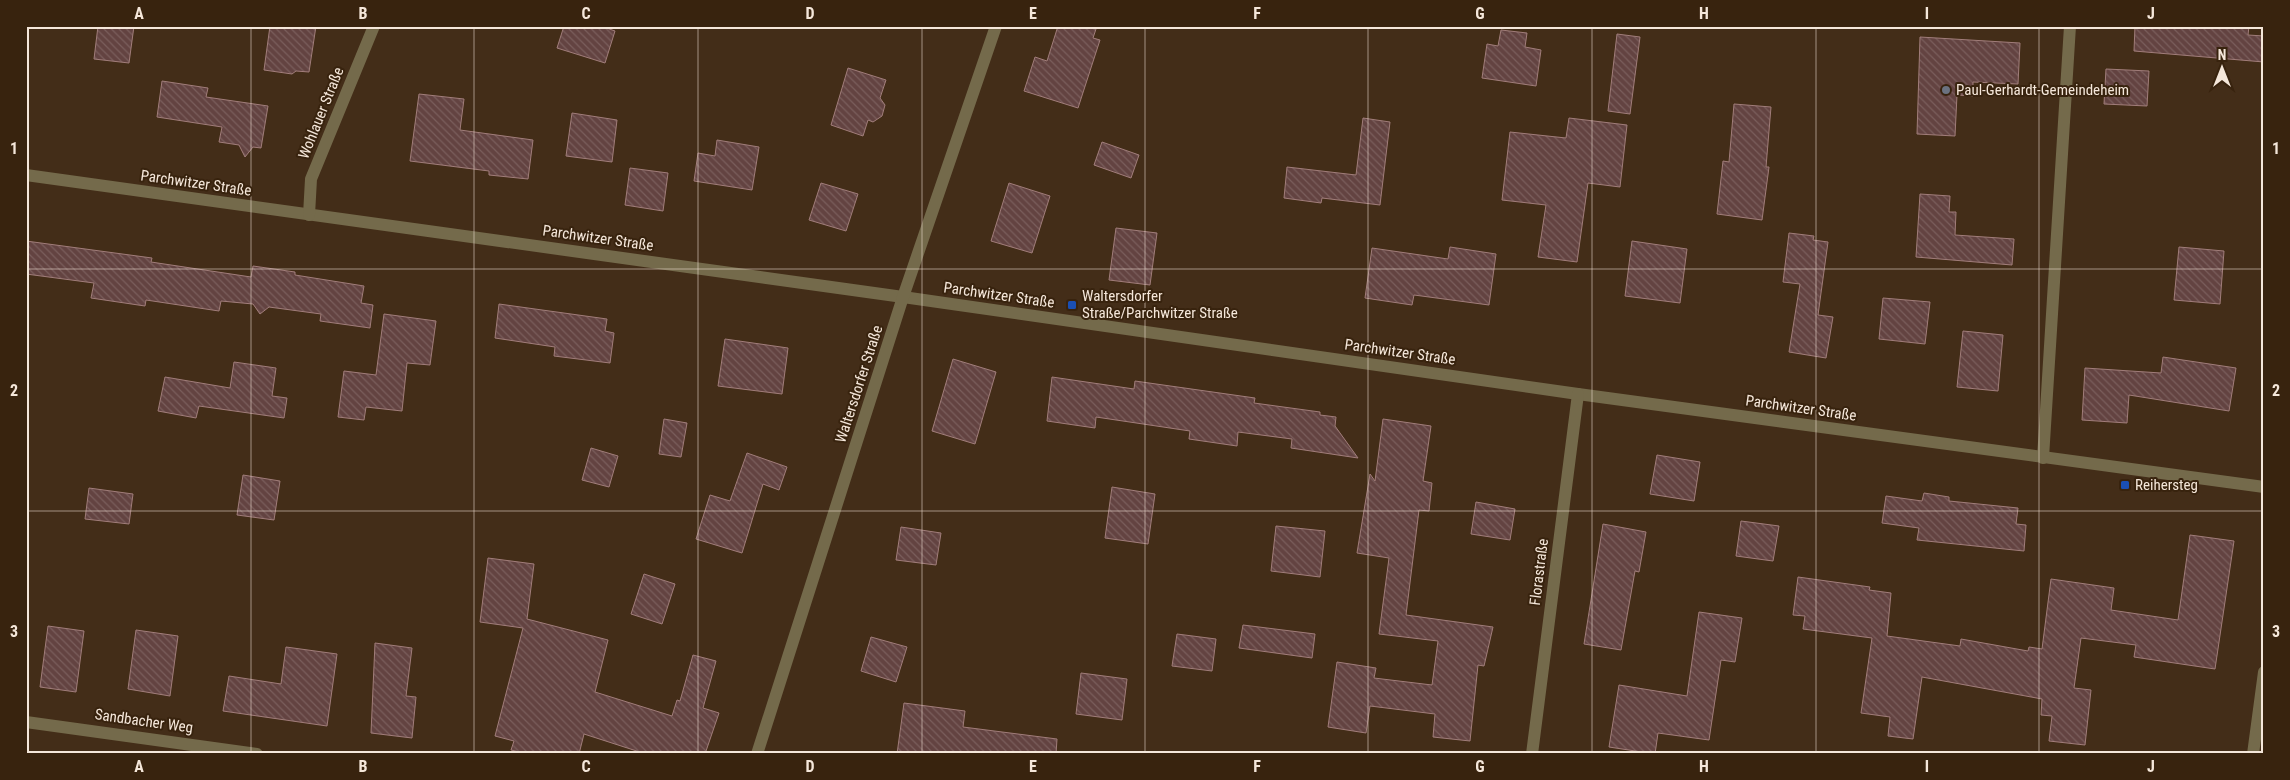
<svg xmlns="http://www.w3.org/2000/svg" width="2290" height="780" viewBox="0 0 2290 780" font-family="'Roboto Condensed',sans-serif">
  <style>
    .building { fill: url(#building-back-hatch); stroke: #a17d7a }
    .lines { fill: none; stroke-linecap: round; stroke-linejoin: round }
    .minor { stroke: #746a4b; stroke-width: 12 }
    .grid { fill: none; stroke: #f5e7da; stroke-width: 1; stroke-opacity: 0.55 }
    .worship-dot { fill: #6b7280; stroke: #38230e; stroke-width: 2 }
    .transit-dot { fill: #1a4fb4; stroke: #38230e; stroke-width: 2 }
    .labels { text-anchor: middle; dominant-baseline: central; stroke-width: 4; stroke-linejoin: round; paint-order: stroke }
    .poi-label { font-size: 15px; fill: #f5e7da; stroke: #38230e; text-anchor: start }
    .street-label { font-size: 15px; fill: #f5e7da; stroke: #38230e }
    .neatline { fill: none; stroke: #f5e7da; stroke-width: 2 }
    .grid-label { font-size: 16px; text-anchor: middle; font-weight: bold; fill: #f5e7da }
  </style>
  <defs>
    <pattern id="building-back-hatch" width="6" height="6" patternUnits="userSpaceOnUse" patternTransform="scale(1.25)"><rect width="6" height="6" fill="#634341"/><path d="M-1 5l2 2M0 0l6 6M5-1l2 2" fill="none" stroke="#7a5e5c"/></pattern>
  </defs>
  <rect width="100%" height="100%" fill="#432d18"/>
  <!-- building -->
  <g class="building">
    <polygon points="98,26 134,26 129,63 94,59"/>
    <polygon points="270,26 316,26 309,72 296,71 292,74 264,70"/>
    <polygon points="564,26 601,26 615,31 605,63 557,48"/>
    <polygon points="1058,26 1097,26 1093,38 1100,40 1078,108 1024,91 1035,57 1047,61"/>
    <polygon points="2135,26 2249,26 2248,35 2264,36 2264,62 2134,51"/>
    <polygon points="1501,30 1527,33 1525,47 1541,50 1536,86 1482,78 1487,44 1498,46"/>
    <polygon points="1617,34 1640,37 1630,114 1608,111"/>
    <polygon points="1920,37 2020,43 2018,84 1973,82 1973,96 1957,95 1955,136 1917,134"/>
    <polygon points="848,68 886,80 880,98 885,105 882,116 873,122 868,120 863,136 831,125"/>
    <polygon points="2106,69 2149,71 2147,106 2104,104"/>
    <polygon points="162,81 208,88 206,97 268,106 261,148 253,147 245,157 239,145 219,142 222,127 157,117"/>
    <polygon points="419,94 464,99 460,130 533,140 528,179 489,175 489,171 410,161"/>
    <polygon points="1734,104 1771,107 1766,167 1769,167 1762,220 1717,214 1723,161 1729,162"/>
    <polygon points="572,113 617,120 612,162 566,156"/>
    <polygon points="1363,118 1390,122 1380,205 1322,198 1321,203 1284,198 1287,167 1356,175"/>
    <polygon points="1569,118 1627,125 1620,187 1588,183 1577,262 1538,257 1546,205 1502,200 1510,132 1566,138"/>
    <polygon points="717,140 759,147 752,190 694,181 698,153 715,156"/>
    <polygon points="1102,142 1139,155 1131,178 1094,165"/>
    <polygon points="630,168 668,173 663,211 625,205"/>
    <polygon points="821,183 858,194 846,231 809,220"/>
    <polygon points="1009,183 1050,196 1032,253 991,241"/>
    <polygon points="1920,194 1950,196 1949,212 1956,212 1955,235 2014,239 2012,265 1916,257"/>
    <polygon points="1116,228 1157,233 1150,285 1109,280"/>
    <polygon points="1789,233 1814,236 1813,240 1828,242 1818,315 1833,317 1826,358 1789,352 1800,284 1783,282"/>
    <polygon points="26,241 152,258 151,262 251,277 253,266 295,272 295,275 364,286 361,303 373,305 370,328 320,321 321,314 269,307 260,314 253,304 221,301 219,311 146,300 145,306 91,298 94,283 26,274"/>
    <polygon points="1632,241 1687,249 1680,303 1625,296"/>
    <polygon points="1450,247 1496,254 1489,305 1414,295 1412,305 1365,298 1372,248 1448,259"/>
    <polygon points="2179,247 2224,251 2220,304 2174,300"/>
    <polygon points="1883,298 1930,302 1925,344 1879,339"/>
    <polygon points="499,304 607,319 605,331 614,333 610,363 554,356 555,347 495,338"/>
    <polygon points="384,314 436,321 430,365 407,363 402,411 366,407 364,420 338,417 344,371 376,375"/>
    <polygon points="1963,331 2003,335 1998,391 1957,387"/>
    <polygon points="725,339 788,348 782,394 718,386"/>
    <polygon points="2163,357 2236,368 2229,411 2129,395 2127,423 2082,420 2085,368 2161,373"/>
    <polygon points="953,359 996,372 975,444 932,431"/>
    <polygon points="234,362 276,368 272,396 287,398 284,418 199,406 196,418 158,411 165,377 230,388"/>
    <polygon points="1052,377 1134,389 1135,381 1255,398 1254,403 1320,412 1320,415 1336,417 1335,426 1358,458 1291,448 1292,439 1238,432 1237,446 1189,439 1190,431 1096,417 1095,428 1047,421"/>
    <polygon points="664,419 687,423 681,457 659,454"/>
    <polygon points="1383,419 1431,426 1423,481 1432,483 1429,511 1419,510 1406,615 1493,627 1484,666 1478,665 1470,741 1433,737 1435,714 1370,706 1366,733 1328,727 1337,662 1376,668 1374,678 1432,685 1438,641 1379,634 1389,558 1357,553 1370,474 1375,481"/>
    <polygon points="591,448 618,456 609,487 582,480"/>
    <polygon points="747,453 787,467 779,490 763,484 742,553 696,539 710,495 730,501"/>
    <polygon points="1657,455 1700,462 1694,501 1650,494"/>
    <polygon points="243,475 280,481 274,520 237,515"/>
    <polygon points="1112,487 1155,494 1148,544 1105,538"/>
    <polygon points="89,488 133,494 129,524 85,519"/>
    <polygon points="1924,493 1949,497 1949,501 2018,508 2016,524 2026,525 2024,551 1917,540 1919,528 1882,523 1886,496 1922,501"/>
    <polygon points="1476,502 1515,509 1510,540 1471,534"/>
    <polygon points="1741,521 1779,526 1773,561 1736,556"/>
    <polygon points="1603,524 1646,532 1639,572 1635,571 1621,650 1584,644"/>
    <polygon points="1276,526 1325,531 1320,577 1271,571"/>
    <polygon points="901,527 941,533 936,565 896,560"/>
    <polygon points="2190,535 2234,541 2215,669 2134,657 2136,645 2081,638 2074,688 2091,690 2085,745 2049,741 2052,716 2041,715 2042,699 1922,677 1913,739 1888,736 1890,717 1861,713 1872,638 1803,629 1805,616 1793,615 1798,577 1870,587 1869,590 1891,593 1887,636 1960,646 1961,639 2028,651 2029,647 2042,649 2051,579 2114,588 2111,610 2178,620"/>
    <polygon points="488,558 534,564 527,619 608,640 595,692 672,716 677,700 680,701 693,655 716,661 703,708 719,713 705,754 646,754 584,734 579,754 528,754 511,750 514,741 495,736 523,628 480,622"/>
    <polygon points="644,574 675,584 662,624 631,614"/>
    <polygon points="1699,612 1742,618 1735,662 1721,660 1709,740 1658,733 1655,754 1609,747 1619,685 1687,696"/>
    <polygon points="1243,625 1315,634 1312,658 1239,648"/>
    <polygon points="48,626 84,631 76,692 40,687"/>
    <polygon points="136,630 178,636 170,696 128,689"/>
    <polygon points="1177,634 1216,639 1212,671 1172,666"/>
    <polygon points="871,637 907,647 896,682 861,671"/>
    <polygon points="375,643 412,648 406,696 416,697 412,738 371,733"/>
    <polygon points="286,647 337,654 327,726 223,711 229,676 281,684"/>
    <polygon points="1081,673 1127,679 1122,720 1076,714"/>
    <polygon points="904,703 965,711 963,727 1057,739 1056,754 897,754"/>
  </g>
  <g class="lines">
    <!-- minor -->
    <g class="minor">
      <polyline points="26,175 903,297 1578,394 2264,487"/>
      <polyline points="309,215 311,179 374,26"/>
      <polyline points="2043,458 2070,26"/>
      <polyline points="26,722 257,754"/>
      <polyline points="757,754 903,297 996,26"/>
      <polyline points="1532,754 1578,394"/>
      <polyline points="2253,754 2264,672"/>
    </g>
  </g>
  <!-- grid -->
  <path class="grid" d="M251 26V754M474 26V754M698 26V754M922 26V754M1145 26V754M1368 26V754M1592 26V754M1816 26V754M2039 26V754M26 269H2264M26 511H2264"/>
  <!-- markers -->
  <circle class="worship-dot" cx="1946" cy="90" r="5"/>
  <g class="transit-dot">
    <rect x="1067" y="300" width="10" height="10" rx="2.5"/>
    <rect x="2120" y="480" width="10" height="10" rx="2.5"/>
  </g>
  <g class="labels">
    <!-- poi labels -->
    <g class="poi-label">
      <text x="1956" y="90">Paul-Gerhardt-Gemeindeheim</text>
      <text x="1082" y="296">Waltersdorfer<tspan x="1082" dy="17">Straße/Parchwitzer Straße</tspan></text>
      <text x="2135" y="485">Reihersteg</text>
    </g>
    <!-- street labels -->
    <g class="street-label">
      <text transform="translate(321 113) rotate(-68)">Wohlauer Straße</text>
      <text transform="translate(196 183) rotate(8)">Parchwitzer Straße</text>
      <text transform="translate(598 238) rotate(8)">Parchwitzer Straße</text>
      <text transform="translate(999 295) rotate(8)">Parchwitzer Straße</text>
      <text transform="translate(1400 352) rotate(8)">Parchwitzer Straße</text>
      <text transform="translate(859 384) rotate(-72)">Waltersdorfer Straße</text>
      <text transform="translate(1801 408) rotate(8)">Parchwitzer Straße</text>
      <text transform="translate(1539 572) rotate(-83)">Florastraße</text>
      <text transform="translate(144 721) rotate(8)">Sandbacher Weg</text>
    </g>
  </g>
  <!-- border -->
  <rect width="2290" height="780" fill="none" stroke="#38230e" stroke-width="55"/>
  <!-- north arrow -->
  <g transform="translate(2222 68)" stroke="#38230e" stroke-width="4" paint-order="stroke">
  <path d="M0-4L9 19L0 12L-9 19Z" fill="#f5e7da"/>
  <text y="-8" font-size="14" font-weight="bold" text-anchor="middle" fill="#f5e7da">N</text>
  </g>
  <rect x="28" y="28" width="2234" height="724" class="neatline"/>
  <g class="grid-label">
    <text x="139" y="19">A</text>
    <text x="363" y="19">B</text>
    <text x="586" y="19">C</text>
    <text x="810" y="19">D</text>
    <text x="1033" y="19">E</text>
    <text x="1257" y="19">F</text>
    <text x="1480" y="19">G</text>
    <text x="1704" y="19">H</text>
    <text x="1927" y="19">I</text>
    <text x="2151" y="19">J</text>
    <text x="14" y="154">1</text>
    <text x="2276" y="154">1</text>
    <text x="14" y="396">2</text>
    <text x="2276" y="396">2</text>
    <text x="14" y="637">3</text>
    <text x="2276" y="637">3</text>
    <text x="139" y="772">A</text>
    <text x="363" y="772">B</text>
    <text x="586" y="772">C</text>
    <text x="810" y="772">D</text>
    <text x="1033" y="772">E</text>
    <text x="1257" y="772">F</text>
    <text x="1480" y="772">G</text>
    <text x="1704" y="772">H</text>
    <text x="1927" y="772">I</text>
    <text x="2151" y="772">J</text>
  </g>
</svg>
